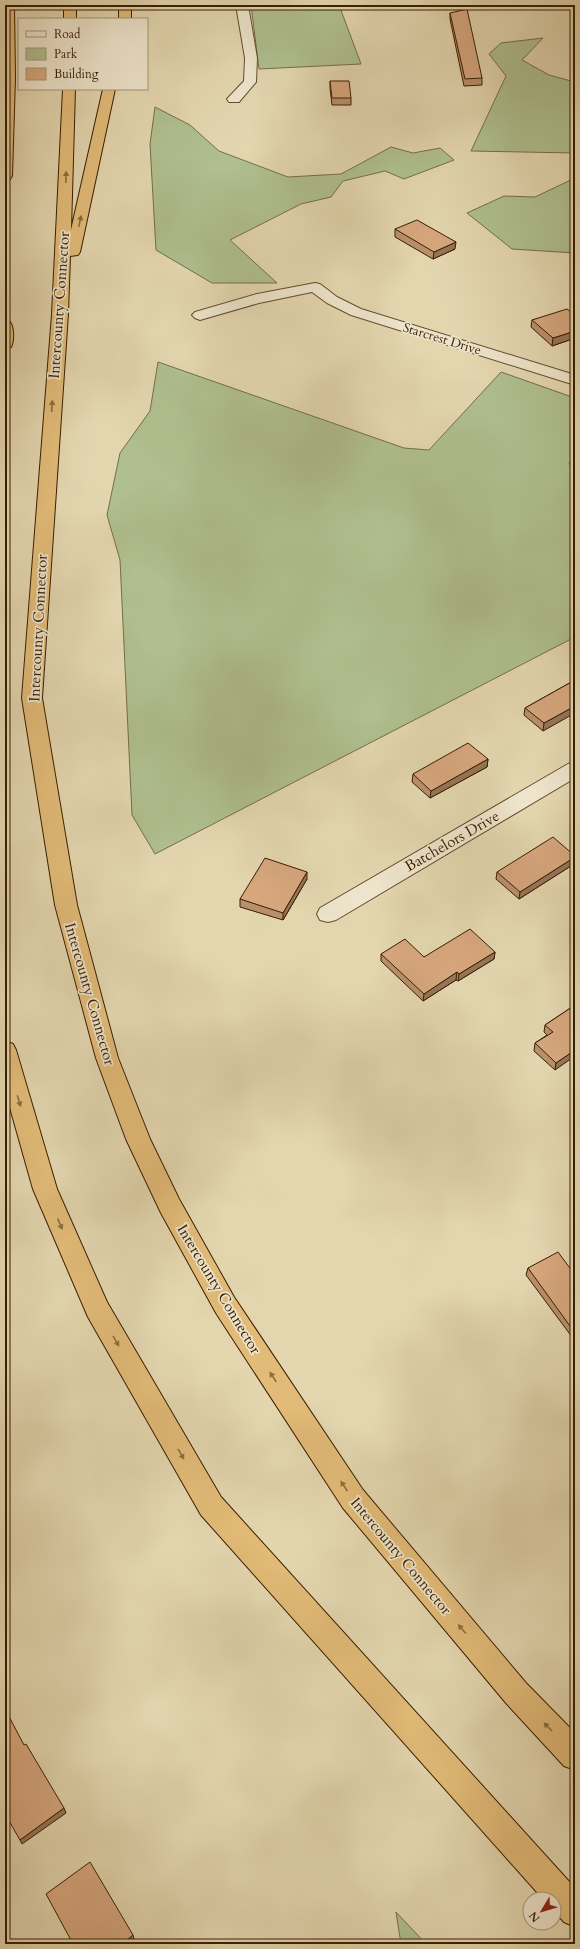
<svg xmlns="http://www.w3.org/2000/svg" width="580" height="1949" viewBox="0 0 580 1949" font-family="Cardo,serif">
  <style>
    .green { fill: #afbf8f; stroke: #746e48 }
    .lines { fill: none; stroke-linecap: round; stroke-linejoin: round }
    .minor-casing { stroke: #634c2c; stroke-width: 2 }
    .highway-casing { stroke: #381e00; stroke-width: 2 }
    .minor { fill: #ede4cb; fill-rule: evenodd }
    .highway { fill: #e2bb78; fill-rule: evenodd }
    .wall { fill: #b9906c; stroke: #381e00 }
    .shaded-wall { fill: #967558; stroke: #381e00 }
    .building { fill: #d7a77e; stroke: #381e00 }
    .oneway { fill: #8d6c3c }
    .labels { text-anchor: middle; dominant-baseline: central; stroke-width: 3.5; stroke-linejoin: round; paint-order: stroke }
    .far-street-label { font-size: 13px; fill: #381e00; stroke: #ede4cb }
    .street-label { font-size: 15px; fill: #381e00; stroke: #ede4cb }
  </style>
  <rect width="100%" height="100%" fill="#e3d6af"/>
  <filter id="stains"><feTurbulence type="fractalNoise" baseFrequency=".005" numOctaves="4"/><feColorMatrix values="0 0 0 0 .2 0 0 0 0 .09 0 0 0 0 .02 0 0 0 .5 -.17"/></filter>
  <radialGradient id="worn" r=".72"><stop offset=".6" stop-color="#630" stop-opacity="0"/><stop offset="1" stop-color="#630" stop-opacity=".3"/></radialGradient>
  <!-- green -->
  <g class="green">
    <polygon points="251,5 339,5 361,64 259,69"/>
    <polygon points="543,38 522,60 549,75 575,82 575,153 471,151 506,76 489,54 501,43"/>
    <polygon points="155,107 190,125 219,151 288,177 341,174 391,147 413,153 440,148 454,160 404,179 385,171 343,181 331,197 301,204 230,240 277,283 212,283 156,250 150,144"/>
    <polygon points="575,178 575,253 512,249 467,213 504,196 535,197"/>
    <polygon points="158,362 404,448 429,450 501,372 575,398 575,452 569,464 575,468 575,637 155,854 132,815 120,560 107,515 120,453 150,411"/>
    <polygon points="396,1912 426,1944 401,1944"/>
  </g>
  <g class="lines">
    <defs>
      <g id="minor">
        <polygon points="236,5 248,5 257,58 256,82 239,102 229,102 227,99 244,81 245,58"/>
        <polygon points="315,283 320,284 337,297 361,309 575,375 575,385 351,315 327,303 312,292 259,303 200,320 195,318 192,315 195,312 257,294"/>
        <polygon points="575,762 575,778 336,920 328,922 320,920 317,914 320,908 568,764"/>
      </g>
      <g id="highway">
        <polygon points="5,5 14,5 15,78 12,176 10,179 5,180"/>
        <rect x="64" y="5" width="12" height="14"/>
        <rect x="119" y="5" width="12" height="14"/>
        <polygon points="63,89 75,89 71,230 103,89 115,89 80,252 78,255 70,256 68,314 42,698 77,905 118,1058 150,1139 179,1199 234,1297 363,1490 526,1683 575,1733 575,1770 564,1766 506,1703 343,1508 216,1313 161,1213 126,1139 96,1058 55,905 22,698 52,314"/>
        <path d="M5 320 10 322C14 327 14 342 11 347L5 349Z"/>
        <polygon points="5,1041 13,1044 16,1050 57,1189 107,1302 221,1497 575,1888 575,1927 564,1922 554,1911 554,1899 543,1899 201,1515 88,1317 33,1189 5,1090"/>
      </g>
    </defs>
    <!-- minor casing -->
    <use href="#minor" class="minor-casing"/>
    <!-- highway casing -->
    <use href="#highway" class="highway-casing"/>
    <!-- minor -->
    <use href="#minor" class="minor"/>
    <!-- highway -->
    <use href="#highway" class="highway"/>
  </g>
  <!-- wall -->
  <g class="wall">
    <polygon points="450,13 482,78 482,85 464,86 450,19"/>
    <polygon points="330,81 351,98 351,105 332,105 330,88"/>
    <polygon points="395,229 455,249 433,259 395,237"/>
    <polygon points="575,311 575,338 552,346 531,327 532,320"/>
    <polygon points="575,680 543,731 524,715 525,708"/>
    <polygon points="488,759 487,767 430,798 412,782 413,774"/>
    <polygon points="574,864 519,899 496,879 497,872"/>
    <polygon points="307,879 283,920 240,907 240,899"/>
    <polygon points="495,952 494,959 458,981 456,980 423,1001 381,961 381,954 424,957"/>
    <polygon points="575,1005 555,1070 534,1051 535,1043 547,1035 544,1032 545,1025"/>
    <polygon points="528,1268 575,1275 575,1341 526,1275"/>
  </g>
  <!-- shaded-wall -->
  <g class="shaded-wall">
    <polygon points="456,242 455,249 433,259 434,252"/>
    <polygon points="575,331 575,338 552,346 553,338"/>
    <polygon points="575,706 575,713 543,731 544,723"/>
    <polygon points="488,759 487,767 430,798 431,791"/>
    <polygon points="575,857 574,864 519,899 520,892"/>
    <polygon points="307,872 307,879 283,920 283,913"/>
    <polygon points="495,952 494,959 458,981 459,974"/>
    <polygon points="457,972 456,980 423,1001 424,994"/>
    <polygon points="575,1050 575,1056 555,1070 556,1063"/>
    <polygon points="64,1808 66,1813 22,1844 20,1840"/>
    <polygon points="133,1935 134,1939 128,1944 122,1944"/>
  </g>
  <!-- building -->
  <g class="building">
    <polygon points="467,9 482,78 465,79 450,13"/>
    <polygon points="330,81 349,81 351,98 332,98"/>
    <polygon points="417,220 456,242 434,252 395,229"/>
    <polygon points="567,309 571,312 575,311 575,331 553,338 532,320"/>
    <polygon points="575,680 575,706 544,723 525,708"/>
    <polygon points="468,743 488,759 431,791 413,774"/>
    <polygon points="553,837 575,856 575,857 520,892 497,872"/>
    <polygon points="265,858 307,872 283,913 240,899"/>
    <polygon points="470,929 495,952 459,974 457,972 424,994 381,954 405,939 424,957"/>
    <polygon points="575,1005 575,1050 556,1063 535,1043 553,1032 545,1025"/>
    <polygon points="558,1252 575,1275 575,1333 528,1268"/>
    <polygon points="5,1709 24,1745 26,1744 64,1808 20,1840 5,1814"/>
    <polygon points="90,1862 133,1935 122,1944 73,1944 46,1894"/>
  </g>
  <!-- one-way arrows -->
  <defs><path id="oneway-solid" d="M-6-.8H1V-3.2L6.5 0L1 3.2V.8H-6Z"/></defs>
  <g class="oneway">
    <use href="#oneway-solid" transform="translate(66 177) rotate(-88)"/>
    <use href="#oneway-solid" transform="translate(80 221) rotate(-78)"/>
    <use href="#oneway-solid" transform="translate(52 406) rotate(-86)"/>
    <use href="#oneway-solid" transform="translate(19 1101) rotate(74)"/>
    <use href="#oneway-solid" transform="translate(60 1224) rotate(67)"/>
    <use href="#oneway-solid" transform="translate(116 1341) rotate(60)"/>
    <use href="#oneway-solid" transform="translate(273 1377) rotate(-123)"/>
    <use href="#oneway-solid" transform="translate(181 1454) rotate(60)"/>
    <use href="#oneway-solid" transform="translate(344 1486) rotate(-123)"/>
    <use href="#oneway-solid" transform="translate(462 1629) rotate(-130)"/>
    <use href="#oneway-solid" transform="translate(548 1727) rotate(-134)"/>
  </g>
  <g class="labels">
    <!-- far-street labels -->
    <g class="far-street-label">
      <text transform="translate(442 339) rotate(17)">Starcrest Drive</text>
    </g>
    <!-- street labels -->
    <g class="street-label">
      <text transform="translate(59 305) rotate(-86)">Intercounty Connector</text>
      <text transform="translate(38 628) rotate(-87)">Intercounty Connector</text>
      <text transform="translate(452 841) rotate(-30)">Batchelors Drive</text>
      <text transform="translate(90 994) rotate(74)">Intercounty Connector</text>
      <text transform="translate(219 1289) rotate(59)">Intercounty Connector</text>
      <text transform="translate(401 1556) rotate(50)">Intercounty Connector</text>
    </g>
  </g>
  <!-- margin -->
  <rect width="580" height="1949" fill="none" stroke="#e3d6af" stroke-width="20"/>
  <rect x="6" y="6" width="568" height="1937" fill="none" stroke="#381e00" stroke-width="2"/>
  <rect x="10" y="10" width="560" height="1929" fill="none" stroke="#381e00"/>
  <!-- legend -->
  <rect x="18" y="18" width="130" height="72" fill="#ede4cb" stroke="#a5957a"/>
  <rect x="26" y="31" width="20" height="6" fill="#ede4cb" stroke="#a5957a"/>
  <text x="54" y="38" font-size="12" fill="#381e00">Road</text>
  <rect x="26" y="48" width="20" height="12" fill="#afbf8f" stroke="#a5957a"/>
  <text x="54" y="58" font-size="12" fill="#381e00">Park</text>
  <rect x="26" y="68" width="20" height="12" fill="#d7a77e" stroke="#a5957a"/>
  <text x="54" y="78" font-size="12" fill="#381e00">Building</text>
  <!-- north arrow -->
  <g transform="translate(542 1911) rotate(232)"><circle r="19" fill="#ede4cb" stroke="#a5957a"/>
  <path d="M0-3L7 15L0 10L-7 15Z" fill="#8f2418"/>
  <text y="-6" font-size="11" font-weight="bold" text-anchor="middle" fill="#381e00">N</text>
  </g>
  <rect width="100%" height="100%" filter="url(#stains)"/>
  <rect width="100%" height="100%" fill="url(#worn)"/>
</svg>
